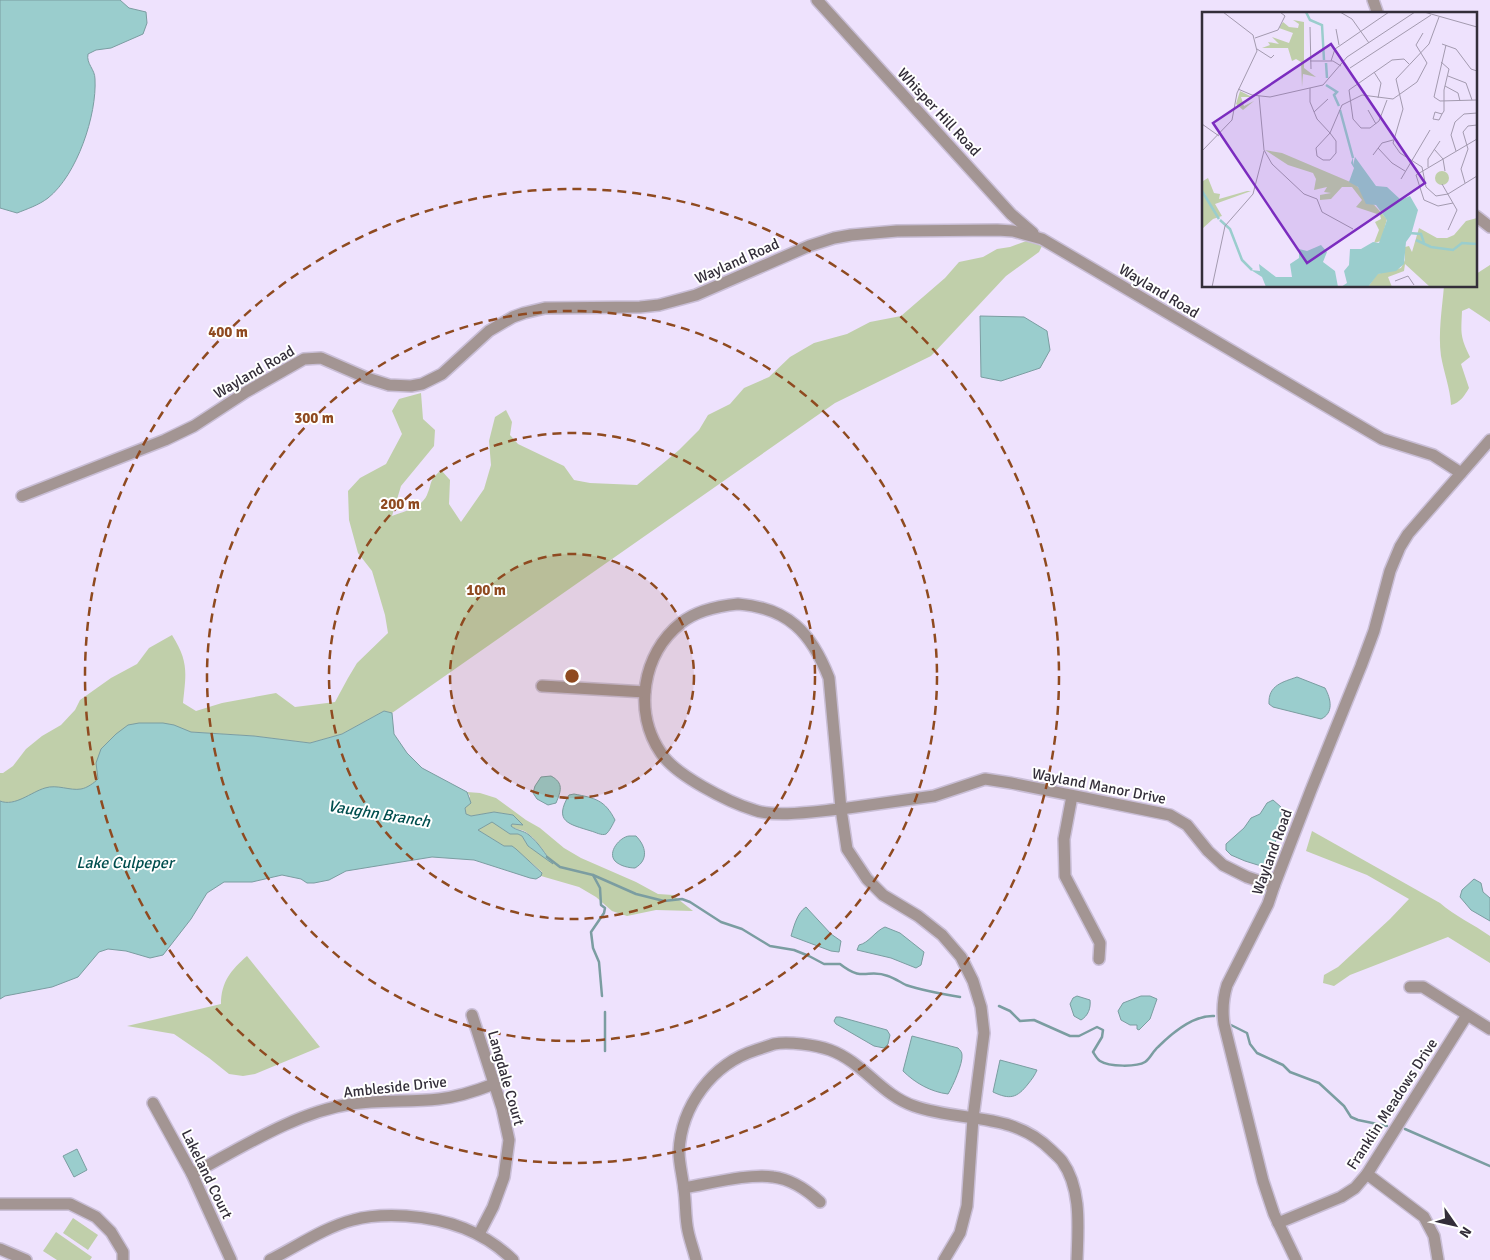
<svg xmlns="http://www.w3.org/2000/svg" width="1490" height="1260" viewBox="0 0 1490 1260" font-family="Signika,sans-serif">
  <style>
    .green { fill: #c0cfaa }
    .water { fill: #9acdcd; stroke: #7b9da1 }
    .lines { fill: none; stroke-linecap: round; stroke-linejoin: round }
    .stream { stroke: #7b9da1; stroke-width: 2.5 }
    .minor-casing { stroke: #c9bed6; stroke-width: 14 }
    .minor { stroke: #a39593; stroke-width: 11 }
    .ring { fill: none; stroke: #8f4a20; stroke-width: 2.5; stroke-dasharray: 9 6 }
    .labels { text-anchor: middle; dominant-baseline: central; stroke-width: 4; stroke-linejoin: round; paint-order: stroke }
    .street-label { font-size: 15px; fill: #332e39; stroke: #fff }
    .water-label { font-size: 16px; font-style: italic; fill: #004e4e; stroke: #fff }
    .inset-river { fill: none; stroke: #9acdcd; stroke-width: 2.5 }
    .inset-road { fill: none; stroke: #a39aaf; stroke-width: 1 }
    .view { fill: #7b2cbf; fill-opacity: 0.15; stroke: #7b2cbf; stroke-width: 2.5 }
    .inset-edge { fill: none; stroke: #332e39; stroke-width: 2.5 }
    .centre { fill: #8f4a20; stroke: #fff; stroke-width: 2.5 }
    .ring-label { font-size: 15px; text-anchor: middle; font-weight: bold; fill: #8f4a20; stroke: #fff; stroke-width: 4; stroke-linejoin: round; paint-order: stroke }
  </style>
  <rect width="100%" height="100%" fill="#eee2fd"/>
  <!-- green -->
  <g class="green">
    <path d="M1032 239 1043 244 1039 252 1006 276 931 356 835 403 392 713 384 711 342 734 310 743 254 736 191 732 100 776 98 782 82 790 6 803 0 801V773H3L13 766 26 749 42 736 61 725 75 710 80 700 111 678 137 664 149 648 172 635C189 662 186 673 183 703L196 711 222 703 276 693 295 707 335 702 348 678 357 663 388 633 385 615 372 571 358 553 349 520 348 491 360 478 386 464 402 434 392 411 399 399 421 393 423 419 435 430 434 446 401 486 392 516C405 511 421 508 427 495 433 481 428 482 441 470L450 480 449 504 461 522 484 489 491 465 489 441 495 417 506 410 512 422 510 435 518 444 564 466 574 480 590 483 637 485 679 450 699 430 708 415 730 404 744 388 769 377 790 357 814 343 847 334 870 322 901 316 945 278 959 262 983 257 997 249 1010 247Z"/>
    <path d="M1490 265V322L1469 308 1462 311C1461 334 1460 336 1470 357L1461 364 1469 388C1465 395 1460 403 1451 405 1450 388 1444 373 1441 356 1438 333 1442 309 1444 286H1476V274Z"/>
    <path d="M467 792 480 793 496 798 526 820 540 828 564 848 581 858 636 882 658 894 673 895 693 911 656 910 627 916 612 911 596 897 579 887 541 876 542 872 512 846H504L478 830 492 821 510 834H518L522 836 528 846 551 862C545 852 536 839 526 832 521 829 516 830 511 826L512 824 522 825 513 815 494 812 471 816 466 814 465 808 470 796Z"/>
    <path d="M1312 831 1440 903C1455 916 1473 924 1490 936V963L1448 937 1350 975 1334 986 1323 983 1324 975 1338 967 1390 919 1409 899 1367 875 1306 851Z"/>
    <path d="M247 956 320 1047 255 1074 243 1076 229 1074 209 1058 174 1034 127 1026 221 1004C221 982 231 970 247 956Z"/>
    <polygon points="73,1218 98,1235 88,1250 63,1233"/>
    <polygon points="56,1232 92,1257 90,1260 57,1260 43,1251"/>
  </g>
  <!-- water -->
  <g class="water">
    <path d="M0 0H120L129 8 146 12 147 23 143 34 111 48 96 50 88 54C86 64 95 69 95 79 97 115 77 175 48 198 39 205 27 209 17 213L0 208Z"/>
    <polygon points="980,316 1024,317 1047,331 1050,350 1040,368 1001,381 981,377"/>
    <path d="M1297 677 1325 688C1331 699 1334 713 1321 719L1273 707 1269 704C1268 685 1283 682 1297 677Z"/>
    <path d="M384 711 392 713 394 734 407 753 422 768 467 792 471 803 465 808 466 814 471 816 494 812 513 815 523 825 512 824 511 826C517 831 523 830 529 835 539 843 545 854 553 864L528 846 522 836 518 834H510L492 822 478 830 504 846H512L516 849 542 873 541 876 536 879 530 878 474 860 432 857 346 871 329 880 314 883H307L301 879 282 875 252 882H224L207 893 191 919 163 955 150 958 126 951 108 949 99 952 78 977 52 987 5 996 0 999V801C15 807 31 792 45 788 57 784 70 791 81 789 87 788 94 783 98 779L96 763 101 749 116 734 128 725 139 723H163L174 725 191 732 254 736 310 743 342 734Z"/>
    <path d="M551 776C564 783 561 791 556 803L548 805 537 799 533 793 535 786 541 777Z"/>
    <path d="M574 794C595 798 605 800 615 820 613 824 609 832 606 834 602 836 595 832 591 831 569 824 553 822 569 795Z"/>
    <polygon points="1273,800 1281,807 1281,827 1270,856 1265,864 1261,866 1245,861 1231,855 1226,850 1226,844 1244,828 1251,818 1260,814 1267,803"/>
    <path d="M629 836H636C646 846 649 860 635 868 629 868 620 866 615 861 607 852 620 837 629 836Z"/>
    <polygon points="1474,879 1481,883 1483,892 1490,898 1490,921 1471,910 1460,897 1462,890"/>
    <path d="M806 907 831 934 841 941 839 952 831 951 791 936C794 926 797 913 806 907Z"/>
    <path d="M885 927 900 933 924 952 921 965 916 968 891 958 857 950 859 945C869 943 875 931 885 927Z"/>
    <path d="M1077 996 1090 1000C1091 1008 1088 1016 1081 1020L1074 1016 1070 1004 1073 998Z"/>
    <polygon points="1141,996 1150,996 1157,999 1150,1019 1139,1030 1137,1029 1137,1025 1130,1025 1121,1020 1118,1011 1123,1003"/>
    <polygon points="836,1017 840,1017 887,1030 890,1035 888,1044 884,1048 874,1046 836,1024 834,1021"/>
    <path d="M912 1036 958 1048C960 1050 962 1052 962 1055 963 1063 953 1086 948 1094 931 1092 915 1083 903 1071Z"/>
    <path d="M1000 1060 1037 1070C1035 1075 1032 1079 1028 1084 1017 1098 1010 1100 993 1092Z"/>
    <polygon points="77,1149 87,1170 74,1177 63,1156"/>
  </g>
  <g class="lines">
    <!-- stream -->
    <g class="stream">
      <path d="M547 857 560 867 593 875 636 894 664 901 682 899 690 902 721 922 742 929 770 946 794 950 809 956 824 964H840C864 983 867 968 888 976 894 978 900 982 906 985 924 991 942 994 960 997"/>
      <polyline points="593,875 600,888 601,905 605,908 604,913 591,932 593,948 599,962 602,996"/>
      <path d="M999 1006 1010 1011 1020 1021 1034 1020 1070 1036H1079L1097 1027 1103 1030 1102 1037 1093 1052C1095 1055 1097 1059 1100 1061 1109 1067 1137 1067 1145 1062 1150 1059 1153 1051 1158 1047 1172 1033 1193 1015 1214 1016"/>
      <polyline points="605,1012 605,1051"/>
      <polyline points="1231,1025 1247,1033 1250,1044 1257,1053 1283,1065 1290,1072 1319,1083 1344,1106 1351,1117 1358,1120 1387,1126"/>
      <polyline points="1405,1129 1490,1166"/>
    </g>
    <defs>
      <g id="minor">
        <polyline points="817,0 1011,214 1033,233"/>
        <polyline points="1373,0 1378,14"/>
        <polyline points="1476,216 1490,227"/>
        <polyline points="22,496 165,440 194,426 246,392 304,359 321,358 367,378 389,385 411,386 422,384 442,374 489,331 513,317 524,313 545,308 640,307 659,305 696,295 809,246 834,238 851,235 897,231 997,230 1013,231 1042,239 1382,439 1433,455 1461,473"/>
        <path d="M738 604C788 608 811 632 829 678L841 809C817 811 776 818 754 810 728 802 675 775 661 753 633 712 642 654 681 623 697 610 718 606 738 604Z"/>
        <polyline points="542,686 645,692"/>
        <polyline points="1072,796 1064,839 1065,876 1100,943 1099,959"/>
        <polyline points="1410,987 1423,987 1490,1029"/>
        <polyline points="472,1015 502,1108 509,1140 504,1177 493,1207 479,1234"/>
        <polyline points="153,1103 192,1174 231,1260"/>
        <path d="M192 1174C241 1148 296 1112 351 1104 380 1100 410 1102 439 1099 458 1097 476 1091 494 1084"/>
        <polyline points="1367,1174 1424,1217 1434,1236 1438,1260"/>
        <path d="M684 1188C709 1184 749 1173 773 1177 791 1179 807 1190 820 1202"/>
        <polyline points="0,1204 70,1204 96,1217 111,1232 123,1252 123,1260"/>
        <polyline points="1278,1223 1341,1197 1355,1188 1367,1174 1467,1015"/>
        <polyline points="0,1249 26,1260"/>
        <path d="M270 1260C296 1247 325 1227 353 1220 371 1215 388 1215 406 1216 448 1219 483 1231 513 1260"/>
        <path d="M696 1260C694 1251 690 1241 688 1231 685 1218 686 1203 684 1190 683 1178 679 1164 679 1152 681 1106 712 1064 756 1050 762 1048 768 1046 774 1044 788 1041 816 1045 830 1050 863 1062 881 1095 914 1106 962 1123 1012 1111 1051 1150 1055 1154 1059 1157 1062 1161 1082 1189 1078 1228 1077 1260"/>
        <polyline points="944,1260 960,1233 967,1206 973,1118 984,1033 981,1007 973,981 961,957 942,935 918,916 883,895 867,879 847,849 841,809 934,796 985,779 1011,783 1170,815 1187,825 1208,851 1223,865 1247,877 1274,886"/>
        <path d="M1296 1260 1274 1214 1263 1181 1224 1024C1222 1010 1223 998 1227 985L1268 904 1274 886 1311 790 1361 666 1374 631 1390 571 1400 547 1408 534 1490 440"/>
      </g>
    </defs>
    <!-- minor casing -->
    <use href="#minor" class="minor-casing"/>
    <!-- minor -->
    <use href="#minor" class="minor"/>
  </g>
  <!-- distance rings -->
  <circle cx="572" cy="676" r="122" fill="#8f4a20" fill-opacity=".12"/>
  <g class="ring">
    <circle cx="572" cy="676" r="122"/>
    <circle cx="572" cy="676" r="243"/>
    <circle cx="572" cy="676" r="365"/>
    <circle cx="572" cy="676" r="487"/>
  </g>
  <g class="labels">
    <!-- street labels -->
    <g class="street-label">
      <text transform="translate(939 112) rotate(47)">Whisper Hill Road</text>
      <text transform="translate(737 261) rotate(-24)">Wayland Road</text>
      <text transform="translate(1159 291) rotate(31)">Wayland Road</text>
      <text transform="translate(254 372) rotate(-30)">Wayland Road</text>
      <text transform="translate(1099 786) rotate(11)">Wayland Manor Drive</text>
      <text transform="translate(1272 852) rotate(-70)">Wayland Road</text>
      <text transform="translate(506 1078) rotate(74)">Langdale Court</text>
      <text transform="translate(395 1087) rotate(-6)">Ambleside Drive</text>
      <text transform="translate(1392 1104) rotate(-57)">Franklin Meadows Drive</text>
      <text transform="translate(207 1174) rotate(64)">Lakeland Court</text>
    </g>
    <!-- water labels -->
    <g class="water-label">
      <text transform="translate(379 814) rotate(9)">Vaughn Branch</text>
      <text x="125" y="863">Lake Culpeper</text>
    </g>
  </g>
  <!-- overview -->
  <g transform="translate(1202 12)">
    <rect width="275" height="275" fill="#eee2fd"/>
    <path d="M91 8 102 10V56L114 65 101 62 100 75 99 50 94 47 90 49 86 36H60L68 33 66 30 77 32 70 25 87 31 91 21 77 16 81 10 87 15 96 16 97 12ZM38 79 50 85H39L42 94 52 89 41 98 34 92ZM63 138 80 141 153 172 185 207 179 229 172 231 177 218 173 210 179 207 178 203 154 195 160 188 150 175H140L129 187 118 188V183L129 181 122 180 125 175 112 178 114 167 111 161 86 153ZM233 166a7 7 0 1 1 14 0a7 7 0 1 1-14 0ZM0 165 1 169 6 166 12 181 18 182 17 187 45 179H49L13 192 20 204 11 207 0 217V181L4 183 0 179ZM275 206V275H228L203 252 202 259 186 265 190 275H166L175 262 199 256 203 248V235L207 234 210 240 217 216 235 226H245L252 223 264 209Z" fill="#c0cfaa"/>
    <path d="M151 145V153L153 145 174 174 185 175 199 188 208 184 216 198 209 223 204 230 202 252 194 259 176 262 166 275H139L145 271 142 259 147 253 148 237H159L171 230 177 231 185 208 174 193 164 192 156 175 147 170 152 156 149 151ZM119 233 125 240 121 250 133 259 136 275H64L60 265 49 258 58 259 57 252 74 265H90L88 252 97 246V237L105 239Z" fill="#9acdcd"/>
    <path class="inset-river" d="M104 0 108 8 120 13 122 48M124 51 125 66M124 73 135 80 132 83 137 94M138 98 151 146M0 179 17 207M18 208 28 217 40 248 50 258M207 221 219 222 222 231M214 228 229 235 251 238 260 231 275 232"/>
    <path class="inset-road" d="M138 0 150 7 167 31M222 0 275 15M237 5 227 32 194 67 201 97 191 131 198 141 220 155 224 175 234 184 246 182 275 164M108 15 109 57M134 17 137 33M53 26 76 18 83 4 78 0M240 32 254 37 269 57 275 59M244 33 232 85 238 89 275 88M55 37 69 46 72 43M108 49H131L139 54M129 49 133 37 187 0M239 50 247 57 242 78V99L240 102 237 108 231 107 233 100 240 102M148 56 229 3M172 60 179 71 176 86M246 64 264 71 270 88M243 74 256 81 258 89M108 76V90L115 107 128 121 140 93 160 83 191 87 215 70 225 51 214 33 221 21M36 77 50 83 68 85 121 73 145 45 213 0M57 84 62 138 70 152 102 182 115 187 120 200 151 217M185 88 177 109 168 116H159L151 107 147 78 190 48 202 47 207 52M166 98 174 112M112 100 126 87M0 112 17 124M128 121 134 129V141L128 148H121L115 144 114 136ZM176 136 190 151 203 159M232 137 241 147 243 159M0 139 30 108 35 81 55 39 51 23 21 0M254 139 249 123 253 110 262 102 275 101M171 143 180 131 191 128M226 155V147L238 129M199 167 228 118M263 171 259 157 266 137 261 120 266 114 275 113M240 172 255 198 246 218M251 191 236 194 222 188 214 163 275 127M193 269 206 264 212 273M10 275 23 214 51 182 62 139"/>
    <path class="view" d="M129 32 223 171 105 251 11 111Z"/>
    <rect width="275" height="275" class="inset-edge"/>
  </g>
  <circle cx="572" cy="676" r="8" class="centre"/>
  <g class="ring-label">
    <text x="228" y="337">400 m</text>
    <text x="314" y="423">300 m</text>
    <text x="400" y="509">200 m</text>
    <text x="486" y="595">100 m</text>
  </g>
  <!-- north arrow -->
  <g transform="translate(1455 1225) rotate(124)" stroke="#ffffff" stroke-width="4" paint-order="stroke">
  <path d="M0-4L9 19L0 12L-9 19Z" fill="#332e39"/>
  <text y="-8" font-size="14" font-weight="bold" text-anchor="middle" fill="#332e39">N</text>
  </g>
</svg>
